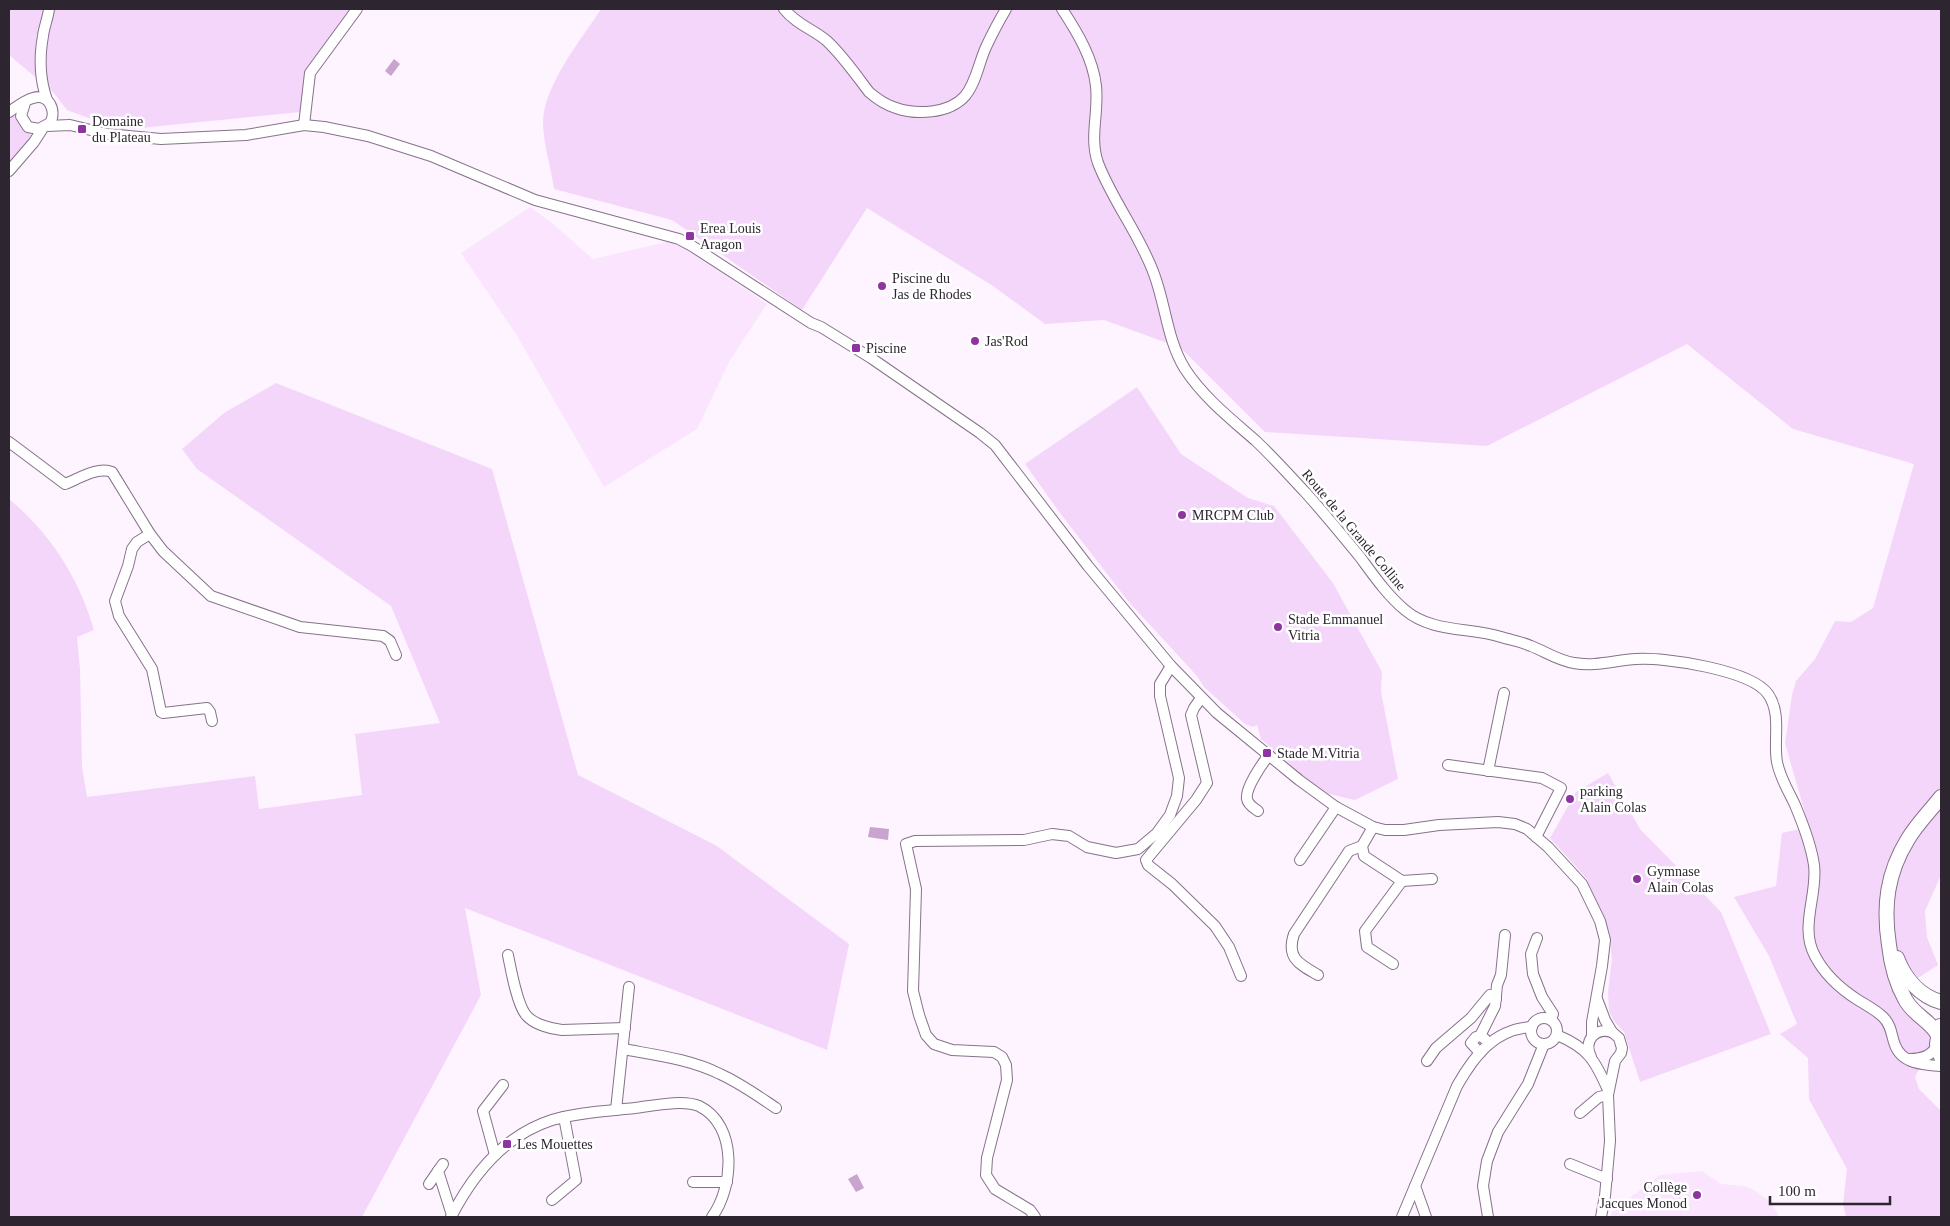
<svg xmlns="http://www.w3.org/2000/svg" width="1950" height="1226" viewBox="0 0 1950 1226" font-family="'Times New Roman',serif">
  <style>
    .built { fill: #fae4fe }
    .green { fill: #f4d6fa }
    .water { fill: #c8a4cf }
    .lines { fill: none; stroke-linecap: round; stroke-linejoin: round }
    .minor-casing { stroke: #86728a; stroke-width: 12 }
    .secondary-casing { stroke: #86728a; stroke-width: 16 }
    .minor { stroke: #fff; stroke-width: 10 }
    .secondary { stroke: #fff; stroke-width: 14 }
    .poi-dot { fill: #8d34a0; stroke: #fff; stroke-width: 2 }
    .labels { text-anchor: middle; dominant-baseline: central; stroke-width: 5; stroke-linejoin: round; paint-order: stroke }
    .poi-label { font-size: 14px; fill: #2d252f; stroke: #fff; text-anchor: start }
    .street-label { font-size: 14px; fill: #2d252f; stroke: #fff }
  </style>
  <rect width="100%" height="100%" fill="#fdf4ff"/>
  <!-- built -->
  <g class="built">
    <polygon points="530,207 553,224 593,259 675,240 767,304 730,360 697,429 604,487 516,334 461,253"/>
    <polygon points="1702,1171 1721,1184 1744,1186 1754,1190 1772,1203 1779,1217 1611,1217 1611,1212 1660,1175"/>
  </g>
  <!-- green -->
  <g class="green">
    <polygon points="9,9 360,9 308,84 300,112 121,130 67,110 53,92 9,55"/>
    <path d="M601 9H1941V875L1925 911 1927 937 1938 965 1898 991 1934 1039 1915 1077 1919 1089 1941 1111V1217H1846L1843 1204 1847 1169 1809 1099 1808 1058 1780 1034 1797 1024 1769 956 1734 897 1776 886 1782 833 1809 827 1785 743 1792 695 1796 681 1815 659 1835 621 1851 622 1873 608 1914 464 1793 429 1687 344 1487 446 1265 432 1181 348 1104 320 1045 324 993 286 867 208 802 310 672 220 554 189C551 168 544 146 543 125 542 87 581 40 601 9Z"/>
    <polygon points="9,110 34,138 9,168"/>
    <path d="M276 383 492 469 578 775 717 846 849 944 827 1050 465 908 481 995 362 1217H9V499C51 534 79 578 94 630L77 637 80 669 82 767 87 797 255 776 259 809 362 795 355 734 440 723 391 606 197 469 182 449 224 413Z"/>
    <polygon points="1137,387 1181,454 1248,498 1274,506 1333,583 1382,672 1381,692 1398,779 1355,800 1325,793 1282,761 1279,755 1261,739 1257,725 1253,727 1245,724 1204,687 1197,676 1128,601 1060,513 1025,464"/>
    <polygon points="1608,773 1640,829 1721,912 1771,1034 1640,1082 1624,1032 1614,1021 1609,1011 1608,992 1612,959 1609,931 1586,878 1550,838 1576,792"/>
  </g>
  <!-- water -->
  <g class="water">
    <polygon points="394,59 400,64 391,76 385,71"/>
    <polygon points="870,827 889,829 888,840 868,837"/>
    <polygon points="857,1174 864,1188 856,1192 848,1179"/>
  </g>
  <g class="lines">
    <defs>
      <g id="minor">
        <path d="M784 9C797 25 813 29 827 41 843 56 856 75 869 92 877 99 886 105 896 108 916 115 949 114 965 96 976 83 979 62 986 47 992 34 999 21 1006 9"/>
        <path d="M1062 9C1077 32 1093 58 1096 86 1099 113 1089 137 1098 163 1113 202 1140 235 1154 274 1166 306 1167 340 1185 369 1204 398 1231 419 1256 441 1273 457 1289 475 1305 492 1324 513 1342 535 1360 557 1374 576 1387 595 1405 610 1432 633 1470 627 1501 637 1511 640 1522 642 1531 646 1546 652 1559 661 1574 663 1595 667 1616 660 1636 659 1665 657 1751 670 1768 694 1782 714 1773 740 1777 762 1780 778 1789 792 1795 805 1803 824 1811 844 1814 865 1818 895 1799 927 1815 956 1825 975 1839 988 1858 1000 1866 1005 1876 1010 1883 1017 1892 1026 1891 1035 1895 1045 1902 1064 1924 1065 1941 1066"/>
        <path d="M47 100C40 80 39 58 43 36 44 27 48 18 49 9"/>
        <path d="M9 112C16 107 25 100 33 98 49 93 57 111 50 123L39 129 28 127 21 116 25 103"/>
        <polyline points="304,125 310,73 357,9"/>
        <polyline points="47,126 70,125 107,134 161,139 246,135 304,125 324,127 368,136 431,156 535,200 679,239 692,246 811,323 821,327 871,358 980,433 995,445 1088,566 1171,666 1217,713 1299,780 1336,807 1373,827 1385,830 1404,830 1439,825 1498,822 1515,824 1527,829 1548,847 1582,884 1600,921 1605,940 1602,966 1592,1022 1592,1036"/>
        <polyline points="9,171 34,142 43,128"/>
        <path d="M9 442 65 484C78 479 98 466 112 472L150 534 163 551 211 596 300 627 383 636 390 641 396 655"/>
        <polyline points="150,534 137,542 132,549 128,566 115,601 119,616 152,669 161,712 163,713 207,708 210,712 212,721"/>
        <polyline points="1201,698 1194,708 1191,715 1207,783 1196,800 1146,860 1148,865 1172,884 1215,926 1229,947 1241,976"/>
        <polyline points="1448,765 1542,778 1561,788 1536,837"/>
        <polyline points="1488,771 1504,693"/>
        <path d="M1258 811C1254 808 1248 805 1247 799 1245 788 1262 764 1269 755"/>
        <polyline points="1373,827 1362,846 1364,856 1402,881 1432,879"/>
        <polyline points="1300,860 1336,807"/>
        <polyline points="1537,938 1531,954 1533,974 1542,997 1553,1014 1551,1020"/>
        <path d="M508 955C511 970 517 1004 526 1015 533 1024 551 1029 562 1030L625 1028"/>
        <polyline points="1393,964 1367,947 1365,931 1402,881"/>
        <path d="M1318 975C1299 964 1286 958 1294 934L1349 851 1362 846"/>
        <polyline points="1597,999 1605,1020 1612,1032 1619,1038 1622,1048 1621,1053 1615,1061 1608,1095 1610,1141 1605,1196 1601,1217"/>
        <circle cx="1544" cy="1031" r="13"/>
        <path d="M1557 1035C1588 1048 1595 1060 1608 1090"/>
        <polyline points="1480,1036 1495,1006 1497,985 1501,975 1505,935"/>
        <path d="M623 1049C655 1055 690 1059 720 1074 740 1083 758 1096 776 1108"/>
        <polyline points="1480,1053 1471,1043 1476,1037 1480,1036 1485,1039"/>
        <path d="M1591 1057C1583 1041 1595 1027 1612 1032"/>
        <path d="M1910 1059C1922 1059 1933 1056 1937 1044"/>
        <polyline points="1427,1061 1436,1048 1471,1018 1490,995 1496,999"/>
        <polyline points="616,1110 629,987"/>
        <polyline points="1580,1113 1599,1097 1608,1095"/>
        <polyline points="495,1155 483,1111 503,1085"/>
        <polyline points="443,1164 438,1171 452,1215"/>
        <polyline points="1570,1164 1607,1179"/>
        <polyline points="693,1182 727,1182"/>
        <polyline points="429,1184 438,1171"/>
        <polyline points="1415,1186 1426,1217"/>
        <polyline points="552,1200 576,1180 564,1117"/>
        <path d="M451 1217C473 1174 505 1135 552 1120 578 1112 608 1111 635 1108 651 1106 683 1099 699 1106 738 1125 734 1187 712 1217"/>
        <polyline points="1035,1217 1030,1210 995,1189 986,1175 987,1158 1007,1080 1006,1065 1002,1057 994,1052 952,1050 934,1044 926,1035 919,1015 913,991 916,889 906,844 915,841 1024,840 1052,834 1069,836 1087,847 1116,853 1138,849 1157,833 1170,815 1177,796 1179,778 1160,696 1160,684 1171,666"/>
        <path d="M1402 1217 1457 1086C1474 1056 1494 1029 1532 1027"/>
        <polyline points="1488,1217 1483,1186 1487,1161 1498,1132 1528,1084 1544,1044"/>
      </g>
      <g id="secondary">
        <path d="M1897 958C1905 979 1920 996 1941 1002"/>
        <polyline points="1940,1026 1937,1044 1941,1057"/>
        <path d="M1938 1035C1930 1020 1913 1015 1905 999 1896 983 1891 963 1889 945 1883 906 1887 873 1908 839 1917 824 1930 811 1941 797"/>
      </g>
    </defs>
    <!-- minor casing -->
    <use href="#minor" class="minor-casing"/>
    <!-- secondary casing -->
    <use href="#secondary" class="secondary-casing"/>
    <!-- minor -->
    <use href="#minor" class="minor"/>
    <!-- secondary -->
    <use href="#secondary" class="secondary"/>
  </g>
  <!-- markers -->
  <g class="poi-dot">
    <rect x="77" y="124" width="10" height="10" rx="2.5"/>
    <rect x="685" y="231" width="10" height="10" rx="2.5"/>
    <circle cx="882" cy="286" r="5"/>
    <circle cx="975" cy="341" r="5"/>
    <rect x="851" y="343" width="10" height="10" rx="2.5"/>
    <circle cx="1182" cy="515" r="5"/>
    <circle cx="1278" cy="627" r="5"/>
    <rect x="1262" y="748" width="10" height="10" rx="2.5"/>
    <circle cx="1570" cy="799" r="5"/>
    <circle cx="1637" cy="879" r="5"/>
    <rect x="502" y="1139" width="10" height="10" rx="2.5"/>
    <circle cx="1697" cy="1195" r="5"/>
  </g>
  <g class="labels">
    <!-- poi labels -->
    <g class="poi-label">
      <text x="92" y="121">Domaine<tspan x="92" dy="16">du Plateau</tspan></text>
      <text x="700" y="228">Erea Louis<tspan x="700" dy="16">Aragon</tspan></text>
      <text x="892" y="278">Piscine du<tspan x="892" dy="16">Jas de Rhodes</tspan></text>
      <text x="985" y="341">Jas'Rod</text>
      <text x="866" y="348">Piscine</text>
      <text x="1192" y="515">MRCPM Club</text>
      <text x="1288" y="619">Stade Emmanuel<tspan x="1288" dy="16">Vitria</tspan></text>
      <text x="1277" y="753">Stade M.Vitria</text>
      <text x="1580" y="791">parking<tspan x="1580" dy="16">Alain Colas</tspan></text>
      <text x="1647" y="871">Gymnase<tspan x="1647" dy="16">Alain Colas</tspan></text>
      <text x="517" y="1144">Les Mouettes</text>
      <text x="1687" y="1187" text-anchor="end">Collège<tspan x="1687" dy="16">Jacques Monod</tspan></text>
    </g>
    <!-- street labels -->
    <g class="street-label">
      <text transform="translate(1354 530) rotate(50)">Route de la Grande Colline</text>
    </g>
  </g>
  <!-- border -->
  <rect width="1950" height="1226" fill="none" stroke="#2d252f" stroke-width="20"/>
  <!-- scale -->
  <path d="M1770 1196v8h120v-8" fill="none" stroke="#2d252f" stroke-width="2.5"/>
  <text x="1778" y="1196" font-size="15" fill="#2d252f" stroke="#ffffff" stroke-width="4" paint-order="stroke">100 m</text>
</svg>
